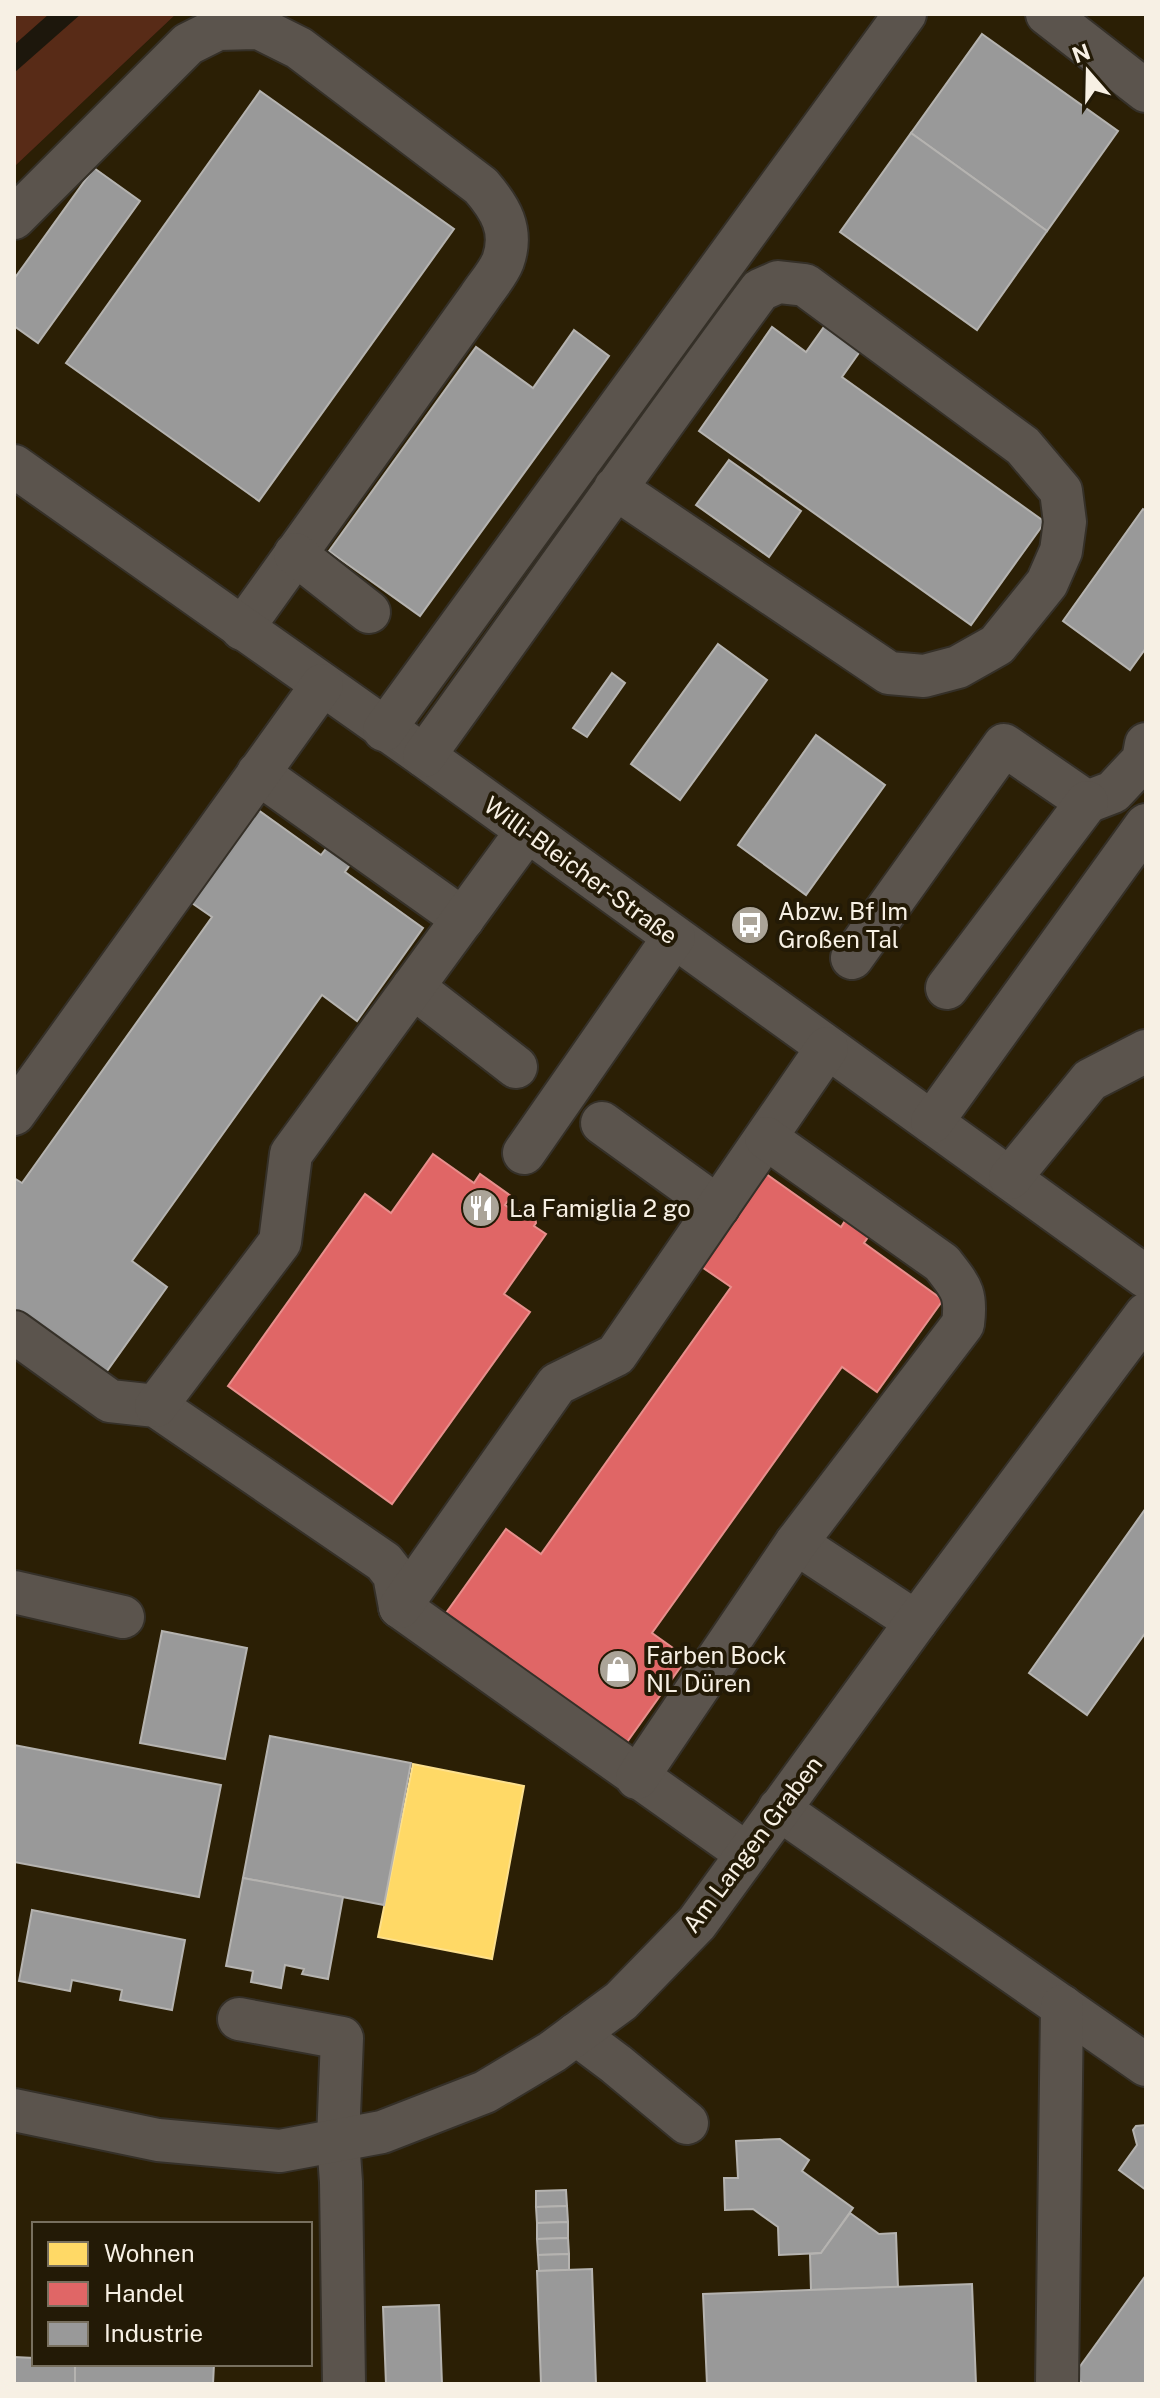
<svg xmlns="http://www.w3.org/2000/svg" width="1160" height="2398" viewBox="0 0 1160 2398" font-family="'Public Sans',sans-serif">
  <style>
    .built { fill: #2b1f05; fill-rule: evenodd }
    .forest { fill: #582b17 }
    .homes { fill: #ffd966; stroke: #fde08c; stroke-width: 2 }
    .shops { fill: #e06666; stroke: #e78f8c; stroke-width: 2 }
    .industry { fill: #999; stroke: #b5b3b0; stroke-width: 2 }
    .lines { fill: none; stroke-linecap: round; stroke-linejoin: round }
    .minor-casing { stroke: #353028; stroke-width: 46 }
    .minor { stroke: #5b544d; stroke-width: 42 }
    .labels { text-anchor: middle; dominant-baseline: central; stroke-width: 8; stroke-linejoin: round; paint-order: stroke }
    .street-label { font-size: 24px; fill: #f7f0e4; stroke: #231a06 }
    .poi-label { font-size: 24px; fill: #f7f0e4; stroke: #231a06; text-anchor: start }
  </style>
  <rect width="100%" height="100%" fill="#1d170c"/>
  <!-- built -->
  <path class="built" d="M176 14H1146V2384H14V167ZM34 2224H310V2364H34Z"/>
  <!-- forest -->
  <g class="forest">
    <polygon points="14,14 49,14 14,45"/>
    <polygon points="81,14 176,14 14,167 14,73"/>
  </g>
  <!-- homes -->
  <polygon class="homes" points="413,1764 524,1786 492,1959 378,1937"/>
  <!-- shops -->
  <g class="shops">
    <polygon points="433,1154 474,1183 480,1174 511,1196 505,1205 518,1214 520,1211 534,1209 536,1223 534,1226 546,1234 504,1294 530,1312 392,1504 228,1386 365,1194 391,1213"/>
    <polygon points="762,1171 841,1227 848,1216 871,1233 864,1243 943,1300 877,1392 842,1367 652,1633 687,1658 622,1749 441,1620 506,1529 541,1554 731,1287 696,1263"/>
  </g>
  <!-- industry -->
  <g class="industry">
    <polygon points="982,34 1118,131 1047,231 911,133"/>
    <polygon points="260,91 454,229 259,501 66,363"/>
    <polygon points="911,133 1047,231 977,330 840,232"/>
    <polygon points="94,168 140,201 38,343 14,326 14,279"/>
    <polygon points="826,324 861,350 842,377 1045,522 971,625 699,431 772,327 806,352"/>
    <polygon points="574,330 609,356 420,616 329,551 476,347 533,388"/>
    <polygon points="729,460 801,511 769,557 696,505"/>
    <polygon points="1143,509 1146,511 1146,648 1130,670 1063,621"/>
    <polygon points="718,644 767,680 680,800 631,764"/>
    <polygon points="612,673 625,683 587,737 573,728"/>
    <polygon points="816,735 885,785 806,895 738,845"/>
    <polygon points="243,799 321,855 329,845 352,862 345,872 423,928 357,1021 322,995 132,1261 167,1287 102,1378 14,1315 14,1178 22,1183 212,917 176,892"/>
    <polygon points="1146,1508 1146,1632 1087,1715 1029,1673"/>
    <polygon points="162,1631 247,1648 225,1759 140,1743"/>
    <polygon points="270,1736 411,1763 384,1905 243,1878"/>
    <polygon points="14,1745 221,1785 199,1897 14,1862"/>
    <polygon points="243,1878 343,1897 328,1979 302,1974 304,1969 285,1965 281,1988 251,1982 253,1971 226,1966"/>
    <polygon points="32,1910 185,1940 172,2010 120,2000 122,1990 72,1980 70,1991 19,1981"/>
    <polygon points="1146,2125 1146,2190 1119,2170 1137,2145 1133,2130 1136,2126"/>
    <polygon points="780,2139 809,2160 802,2171 853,2208 821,2253 779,2255 778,2227 753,2209 725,2210 724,2178 738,2178 736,2141"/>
    <polygon points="566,2190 567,2206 536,2207 536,2191"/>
    <polygon points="567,2206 568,2222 537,2223 536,2207"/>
    <polygon points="850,2213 879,2234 896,2233 898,2287 811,2290 810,2254 821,2253"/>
    <polygon points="568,2222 568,2238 537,2239 537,2223"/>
    <polygon points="568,2238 569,2254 538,2255 537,2239"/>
    <polygon points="569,2254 569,2270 539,2271 538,2255"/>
    <polygon points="592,2269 596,2384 541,2384 537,2271"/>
    <polygon points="1146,2275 1146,2384 1084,2384 1073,2376"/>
    <polygon points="972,2284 976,2384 707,2384 703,2294"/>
    <polygon points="439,2305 442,2384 386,2384 383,2307"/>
    <polygon points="14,2357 34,2358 34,2364 75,2364 75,2384 14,2384"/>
    <polygon points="75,2364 214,2364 213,2384 75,2384"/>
  </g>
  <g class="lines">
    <defs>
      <g id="minor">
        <polyline points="1047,14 1146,91"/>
        <path d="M14 218 188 44 218 29 259 28 299 48 481 186C500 208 514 230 503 261 498 274 486 287 479 298L242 629"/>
        <polyline points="14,466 424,756 1146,1277"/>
        <polyline points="295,554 369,612"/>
        <polyline points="384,730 905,14"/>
        <path d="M424 756C536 601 646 444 760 290L778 282 805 285 1023 446 1061 491 1065 522 1061 551 1047 583 997 645 958 667 924 676 889 673 615 488"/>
        <polyline points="258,773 463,919"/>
        <polyline points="852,958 1004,745 1087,802 1113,792 1143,760 1146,744"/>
        <polyline points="413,987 516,1067"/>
        <polyline points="947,988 1087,802"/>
        <polyline points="14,1114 322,685"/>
        <polyline points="932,1122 1146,825"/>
        <polyline points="602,1123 718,1207"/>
        <polyline points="524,1153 674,937"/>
        <polyline points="1010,1178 1090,1080 1146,1051"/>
        <polyline points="14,1332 110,1401 156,1406 384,1562 394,1575 400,1607 747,1854"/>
        <polyline points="156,1406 280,1242 291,1154 527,831"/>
        <polyline points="796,1543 916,1622"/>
        <polyline points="14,1592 123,1617"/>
        <polyline points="400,1607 557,1384 616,1355 827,1048"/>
        <path d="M637 1778 796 1543 963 1324C967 1292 961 1288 942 1263L766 1138"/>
        <polyline points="779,1809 1146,2065"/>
        <polyline points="239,2019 342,2038 338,2140 341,2182 344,2384"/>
        <polyline points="576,2034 616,2064 687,2123"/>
        <polyline points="14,2110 158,2140 280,2151 382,2132 485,2092 552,2052 621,2001 697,1923 916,1622 1146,1314"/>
        <polyline points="1057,2384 1062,2006"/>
      </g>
    </defs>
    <!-- minor casing -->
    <use href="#minor" class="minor-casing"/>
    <!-- minor -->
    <use href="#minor" class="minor"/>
  </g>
  <!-- icons -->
  <defs>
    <symbol id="bus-disc" viewBox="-11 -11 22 22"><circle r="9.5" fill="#aba498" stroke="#231a06"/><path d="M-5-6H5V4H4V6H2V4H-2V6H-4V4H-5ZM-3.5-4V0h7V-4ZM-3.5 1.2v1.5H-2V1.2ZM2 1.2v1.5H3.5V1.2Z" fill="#fff"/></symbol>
    <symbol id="restaurant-disc" viewBox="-11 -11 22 22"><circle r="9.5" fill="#aba498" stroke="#231a06"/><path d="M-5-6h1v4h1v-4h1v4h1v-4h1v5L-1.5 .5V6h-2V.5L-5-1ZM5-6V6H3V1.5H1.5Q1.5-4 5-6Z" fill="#fff"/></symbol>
    <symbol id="shop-disc" viewBox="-11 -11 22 22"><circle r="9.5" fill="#aba498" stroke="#231a06"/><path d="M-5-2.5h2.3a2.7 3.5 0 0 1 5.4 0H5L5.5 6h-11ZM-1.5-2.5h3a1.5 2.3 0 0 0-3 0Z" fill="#fff"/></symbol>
  </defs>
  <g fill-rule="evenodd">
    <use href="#bus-disc" x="728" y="903" width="44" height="44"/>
    <use href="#restaurant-disc" x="459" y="1186" width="44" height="44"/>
    <use href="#shop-disc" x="596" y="1647" width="44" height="44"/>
  </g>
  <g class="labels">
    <!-- street labels -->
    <g class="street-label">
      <text transform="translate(581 870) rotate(36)">Willi-Bleicher-Straße</text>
      <text transform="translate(752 1844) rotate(-53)">Am Langen Graben</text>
    </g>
    <!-- poi labels -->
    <g class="poi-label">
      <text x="778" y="911">Abzw. Bf Im<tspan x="778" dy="28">Großen Tal</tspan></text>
      <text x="509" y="1208">La Famiglia 2 go</text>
      <text x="646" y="1655">Farben Bock<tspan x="646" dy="28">NL Düren</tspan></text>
    </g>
  </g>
  <!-- border -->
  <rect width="1160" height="2398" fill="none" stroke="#f7f0e4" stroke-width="32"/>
  <!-- legend -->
  <rect x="32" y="2222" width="280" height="144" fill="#231a06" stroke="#78705f" stroke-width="2"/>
  <rect x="48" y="2242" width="40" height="24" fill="#ffd966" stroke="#78705f" stroke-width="2"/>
  <text x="104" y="2262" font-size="24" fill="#f7f0e4">Wohnen</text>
  <rect x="48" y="2282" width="40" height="24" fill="#e06666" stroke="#78705f" stroke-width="2"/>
  <text x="104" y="2302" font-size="24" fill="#f7f0e4">Handel</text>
  <rect x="48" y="2322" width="40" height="24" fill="#999999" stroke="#78705f" stroke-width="2"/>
  <text x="104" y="2342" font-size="24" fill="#f7f0e4">Industrie</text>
  <!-- north arrow -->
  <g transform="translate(1088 72) rotate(340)" stroke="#231a06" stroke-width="6" paint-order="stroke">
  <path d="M0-6L14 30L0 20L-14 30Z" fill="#f7f0e4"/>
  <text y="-12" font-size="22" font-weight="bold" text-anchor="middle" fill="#f7f0e4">N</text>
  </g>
</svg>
